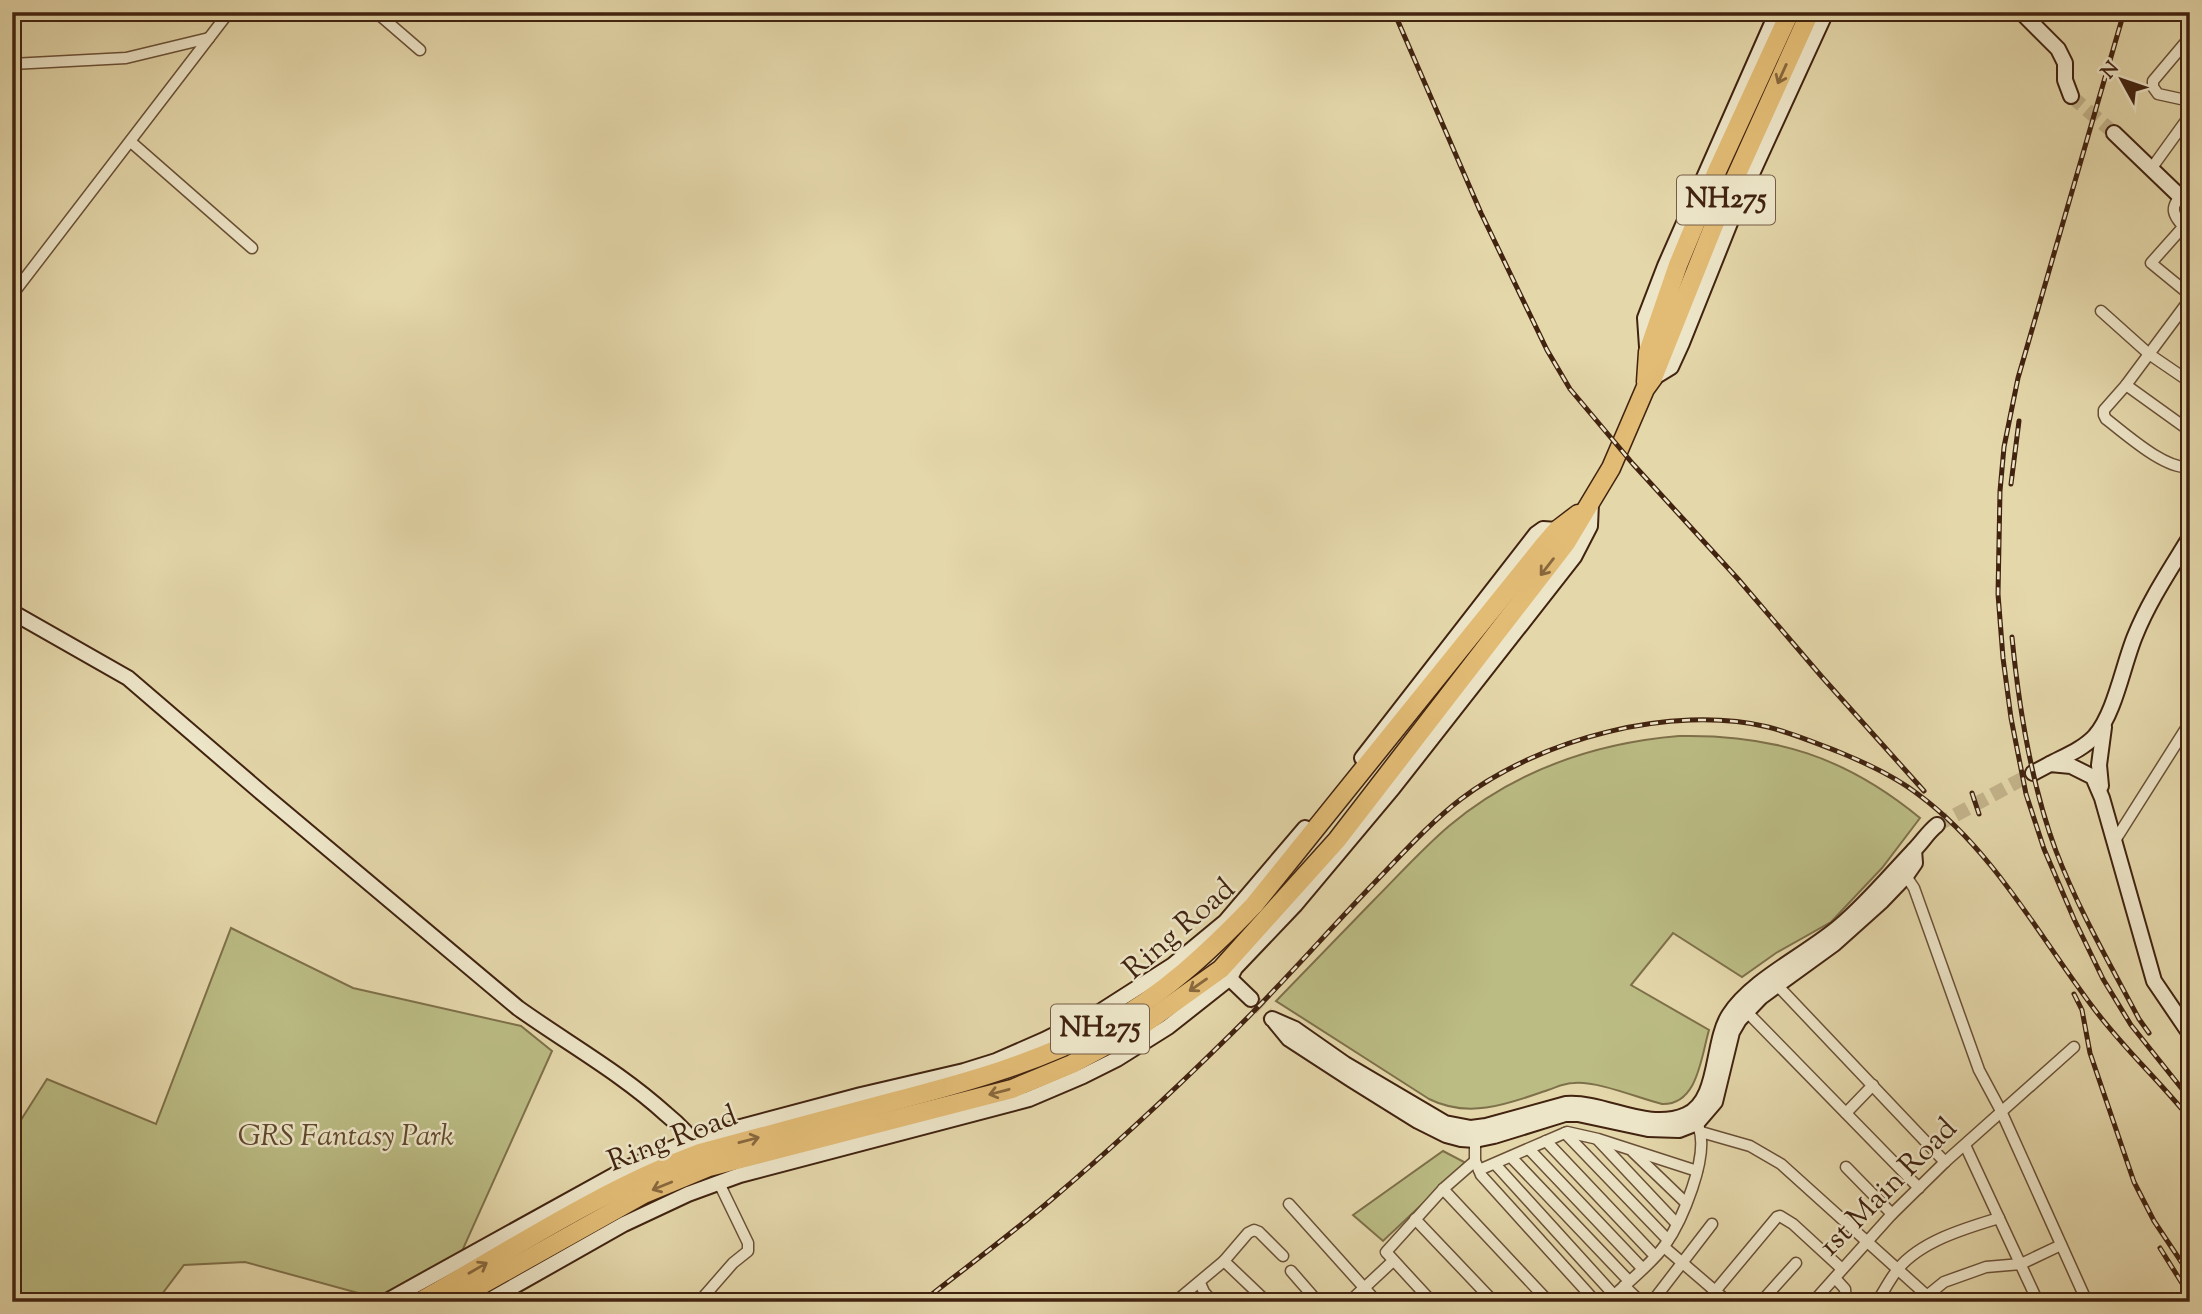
<svg xmlns="http://www.w3.org/2000/svg" width="2202" height="1314" viewBox="0 0 2202 1314" font-family="'Sorts Mill Goudy',serif">
  <style>
    .green { fill: #bbbc84; stroke: #7e704a; stroke-width: 2 }
    .lines { fill: none; stroke-linecap: round; stroke-linejoin: round }
    .secondary-tunnel { stroke: #c3b38b; stroke-width: 14; stroke-dasharray: 14 7; stroke-linecap: butt }
    .street-casing { stroke: #6a5036; stroke-width: 13 }
    .secondary-casing { stroke: #412310; stroke-width: 18 }
    .highway-casing { stroke: #412310; stroke-width: 21 }
    .street { stroke: #ede5c8; stroke-width: 10 }
    .secondary { stroke: #ede5c8; stroke-width: 14 }
    .highway { stroke: #e2bc75; stroke-width: 18 }
    .rail-casing { stroke: #412310; stroke-width: 5 }
    .rail { stroke: #ede5c8; stroke-width: 2.5; stroke-dasharray: 8; stroke-linecap: butt }
    .oneway { stroke: #89683d }
    .labels { text-anchor: middle; dominant-baseline: central; stroke-width: 5; stroke-linejoin: round; paint-order: stroke }
    .shield { fill: #ede5c8; stroke: #755d47; stroke-width: 2 }
    .shield-label { font-size: 28px; font-weight: bold; fill: #412310 }
    .street-label { font-size: 30px; fill: #412310; stroke: #ede5c8 }
    .park-label { font-size: 30px; font-style: italic; fill: #60492d; stroke: #ede5c8 }
  </style>
  <rect width="100%" height="100%" fill="#e4d7aa"/>
  <filter id="stains"><feTurbulence type="fractalNoise" baseFrequency=".00286" numOctaves="4"/><feColorMatrix values="0 0 0 0 .2 0 0 0 0 .09 0 0 0 0 .02 0 0 0 .5 -.17"/></filter>
  <radialGradient id="worn" r=".72"><stop offset=".6" stop-color="#630" stop-opacity="0"/><stop offset="1" stop-color="#630" stop-opacity=".3"/></radialGradient>
  <!-- green -->
  <g class="green">
    <path d="M1679 736C1774 734 1846 757 1920 818L1882 868 1831 922 1776 953 1742 977 1673 933 1631 985 1709 1030C1701 1057 1698 1105 1662 1104 1638 1098 1598 1081 1574 1083 1564 1083 1557 1087 1548 1090 1508 1104 1469 1119 1429 1099L1276 1001C1308 968 1340 935 1373 901 1398 876 1422 849 1449 826 1515 771 1594 743 1679 736Z"/>
    <polygon points="231,928 353,988 521,1026 552,1051 449,1280 413,1302 391,1302 245,1262 184,1265 156,1302 12,1302 12,1134 47,1079 156,1124"/>
    <polygon points="1443,1151 1466,1163 1383,1241 1353,1215"/>
  </g>
  <g class="lines">
    <!-- secondary-tunnel -->
    <g class="secondary-tunnel">
      <polyline points="2071,96 2114,133"/>
      <polyline points="1937,825 2033,773"/>
      <polyline points="1251,999 1267,1014"/>
    </g>
    <defs>
      <g id="street">
        <polyline points="376,12 420,50"/>
        <polyline points="2190,37 2153,81 2153,87 2158,94 2190,101"/>
        <polyline points="12,64 126,58 209,38"/>
        <polyline points="131,142 252,248"/>
        <polyline points="2151,169 2190,115"/>
        <path d="M2190 183C2170 209 2167 209 2190 234"/>
        <polyline points="2183,227 2151,263 2190,295"/>
        <polyline points="12,295 229,12"/>
        <path d="M2190 299 2126 385 2104 410V415L2106 419C2126 434 2165 470 2190 467"/>
        <polyline points="2101,311 2149,354 2190,382"/>
        <polyline points="2126,385 2190,431"/>
        <polyline points="2114,842 2190,722"/>
        <polyline points="1906,876 1914,888 1979,1070 2001,1111 2087,1302"/>
        <polyline points="1777,985 1945,1162"/>
        <polyline points="1747,1012 1919,1188"/>
        <polyline points="1846,1113 1873,1085"/>
        <polyline points="1701,1132 1750,1146 1781,1164 1934,1302"/>
        <polyline points="1565,1133 1668,1240"/>
        <polyline points="1475,1140 1475,1161 1479,1170 1567,1132 1598,1139 1697,1171"/>
        <polyline points="1598,1140 1677,1224"/>
        <polyline points="1546,1141 1655,1256"/>
        <polyline points="1965,1145 2038,1302"/>
        <polyline points="1529,1149 1642,1268"/>
        <polyline points="1633,1152 1685,1202"/>
        <polyline points="1511,1157 1629,1281"/>
        <polyline points="1495,1164 1614,1295"/>
        <polyline points="1846,1167 1892,1214"/>
        <polyline points="1479,1170 1481,1175 1596,1302"/>
        <polyline points="1443,1189 1549,1302"/>
        <polyline points="1289,1204 1377,1302"/>
        <polyline points="1415,1219 1494,1302"/>
        <polyline points="1664,1247 1728,1302"/>
        <polyline points="1224,1261 1267,1302"/>
        <polyline points="1291,1271 1318,1302"/>
        <polyline points="1835,1278 1845,1289 1846,1302"/>
        <polyline points="1200,1283 1204,1292 1213,1302"/>
        <polyline points="1624,1286 1641,1302"/>
        <polyline points="699,1302 733,1263 748,1251 748,1243 719,1183"/>
        <polyline points="1175,1302 1224,1261 1248,1233 1254,1230 1259,1232 1283,1256"/>
        <polyline points="1349,1302 1393,1261"/>
        <polyline points="1432,1302 1386,1252 1443,1189 1475,1161"/>
        <path d="M1607 1302C1624 1285 1652 1264 1665 1245 1682 1221 1709 1157 1699 1128"/>
        <polyline points="1652,1302 1712,1224"/>
        <polyline points="1706,1302 1777,1217 1780,1216 1793,1224 1842,1269"/>
        <polyline points="1761,1302 1796,1263"/>
        <polyline points="1813,1302 1892,1214 1945,1162 2074,1047"/>
        <path d="M1877 1302C1884 1291 1890 1279 1898 1269 1921 1241 1966 1228 1999 1218"/>
        <polyline points="1923,1302 1928,1295 1944,1282 1986,1267 2021,1264 2061,1245"/>
      </g>
      <g id="secondary">
        <polyline points="2021,12 2058,49 2065,63 2065,80 2071,96"/>
        <polyline points="2114,133 2190,206"/>
        <polyline points="1647,347 1645,318 1665,266 1777,12"/>
        <polyline points="1653,378 1671,367 1682,343 1734,213 1826,12"/>
        <path d="M12 612 128 678 263 794 518 1008C567 1043 621 1073 666 1114 677 1123 688 1133 696 1146"/>
        <polyline points="1362,758 1536,534 1543,529 1557,530"/>
        <path d="M2050 764C2065 756 2083 749 2095 736 2115 713 2123 665 2135 636 2149 601 2170 570 2190 537"/>
        <polyline points="2033,773 2050,764 2071,766 2093,777 2102,798 2154,981 2190,1034"/>
        <polyline points="2101,786 2099,765 2104,727"/>
        <polyline points="1224,973 1251,999"/>
        <path d="M1272 1019 1295 1029 1345 1064 1445 1123 1471 1128 1486 1126 1566 1104C1605 1101 1647 1132 1686 1115 1719 1101 1711 1043 1729 1015 1752 979 1808 954 1841 925 1868 902 1891 874 1915 849 1923 841 1928 832 1937 825"/>
        <polyline points="1275,1022 1289,1039 1352,1080 1418,1121 1446,1135 1461,1139 1475,1140 1494,1136 1565,1114 1578,1114 1648,1129 1679,1130 1697,1123 1715,1102 1732,1032 1739,1020 1761,997 1834,944 1882,901 1906,876 1915,863 1914,850"/>
        <polyline points="385,1302 627,1168 692,1140 861,1095 964,1071 996,1061 1044,1040 1098,1013 1173,965 1225,922 1305,828"/>
        <polyline points="486,1302 624,1224 688,1194 740,1175 1029,1099 1083,1076 1117,1059 1168,1027 1230,978 1235,968 1295,905 1393,788 1574,557 1590,526 1591,503"/>
      </g>
      <g id="highway">
        <polyline points="1646,382 1648,352 1678,265 1717,171 1790,12"/>
        <path d="M419 1302C511 1250 601 1190 700 1153 764 1136 827 1119 891 1102 964 1083 1038 1063 1106 1026 1162 996 1210 951 1254 905L1544 545 1557 530 1578 514"/>
        <polyline points="451,1302 644,1194 709,1167 1012,1089 1072,1064 1140,1027 1221,969 1337,840 1566,543 1611,468 1645,389 1653,378 1714,225 1810,12"/>
      </g>
    </defs>
    <!-- street casing -->
    <use href="#street" class="street-casing"/>
    <!-- secondary casing -->
    <use href="#secondary" class="secondary-casing"/>
    <!-- highway casing -->
    <use href="#highway" class="highway-casing"/>
    <!-- street -->
    <use href="#street" class="street"/>
    <!-- secondary -->
    <use href="#secondary" class="secondary"/>
    <!-- highway -->
    <use href="#highway" class="highway"/>
    <defs>
      <g id="rail">
        <polyline points="1394,12 1481,213 1547,350 1570,389 1633,464 1738,579 1822,677 1924,791"/>
        <polyline points="2124,12 2018,378 2004,447 2000,491 1998,594 2003,658 2011,718 2026,794 2044,849 2074,919 2103,979 2131,1025 2190,1099"/>
        <polyline points="2011,484 2019,421"/>
        <path d="M2012 637C2019 709 2031 784 2056 851 2078 909 2110 964 2139 1019L2149 1033"/>
        <polyline points="1972,793 1979,814"/>
        <polyline points="2074,994 2082,1010 2090,1053 2134,1182 2154,1221 2190,1275"/>
        <polyline points="2160,1248 2190,1296"/>
        <path d="M922 1302C965 1268 1010 1235 1052 1199 1111 1149 1168 1096 1223 1042 1277 990 1326 933 1378 879 1404 852 1431 822 1461 799 1540 739 1671 704 1768 727 1792 733 1816 743 1839 752 1866 763 1896 777 1919 795 1992 849 2038 934 2092 1006 2122 1047 2158 1079 2190 1119"/>
      </g>
    </defs>
    <!-- rail casing -->
    <use href="#rail" class="rail-casing"/>
    <!-- rail -->
    <use href="#rail" class="rail"/>
  </g>
  <!-- one-way arrows -->
  <defs><path id="oneway-shaft" d="M-6 0H5M1.5-3L5.5 0L1.5 3" fill="none" stroke-width="1.6" stroke-linecap="round" stroke-linejoin="round" transform="scale(1.75)"/></defs>
  <g class="oneway">
    <use href="#oneway-shaft" transform="translate(1782 74) rotate(114)"/>
    <use href="#oneway-shaft" transform="translate(1547 567) rotate(128)"/>
    <use href="#oneway-shaft" transform="translate(1198 985) rotate(145)"/>
    <use href="#oneway-shaft" transform="translate(999 1092) rotate(165)"/>
    <use href="#oneway-shaft" transform="translate(749 1140) rotate(-15)"/>
    <use href="#oneway-shaft" transform="translate(662 1186) rotate(158)"/>
    <use href="#oneway-shaft" transform="translate(478 1268) rotate(-30)"/>
  </g>
  <g class="labels">
    <!-- shield labels -->
    <g class="shield">
      <rect x="1677" y="175.5" width="98" height="49" rx="5"/>
      <rect x="1051" y="1004.5" width="98" height="49" rx="5"/>
    </g>
    <g class="shield-label">
      <text x="1726" y="200">NH275</text>
      <text x="1100" y="1029">NH275</text>
    </g>
    <!-- street labels -->
    <g class="street-label">
      <text transform="translate(1180 930) rotate(-41)">Ring Road</text>
      <text transform="translate(673 1140) rotate(-21)">Ring Road</text>
      <text transform="translate(1889 1188) rotate(-45)">1st Main Road</text>
    </g>
    <!-- park labels -->
    <g class="park-label">
      <text x="346" y="1137">GRS Fantasy Park</text>
    </g>
  </g>
  <!-- margin -->
  <rect width="2202" height="1314" fill="none" stroke="#e4d7aa" stroke-width="42"/>
  <rect x="14" y="14" width="2174" height="1286" fill="none" stroke="#412310" stroke-width="3.5"/>
  <rect x="21" y="21" width="2160" height="1272" fill="none" stroke="#412310" stroke-width="2"/>
  <!-- north arrow -->
  <g transform="translate(2122 80) rotate(310)" stroke="#ede5c8" stroke-width="5" paint-order="stroke">
  <path d="M0-5L12 26L0 18L-12 26Z" fill="#412310"/>
  <text y="-10" font-size="19" font-weight="bold" text-anchor="middle" fill="#412310">N</text>
  </g>
  <rect width="100%" height="100%" filter="url(#stains)"/>
  <rect width="100%" height="100%" fill="url(#worn)"/>
</svg>
